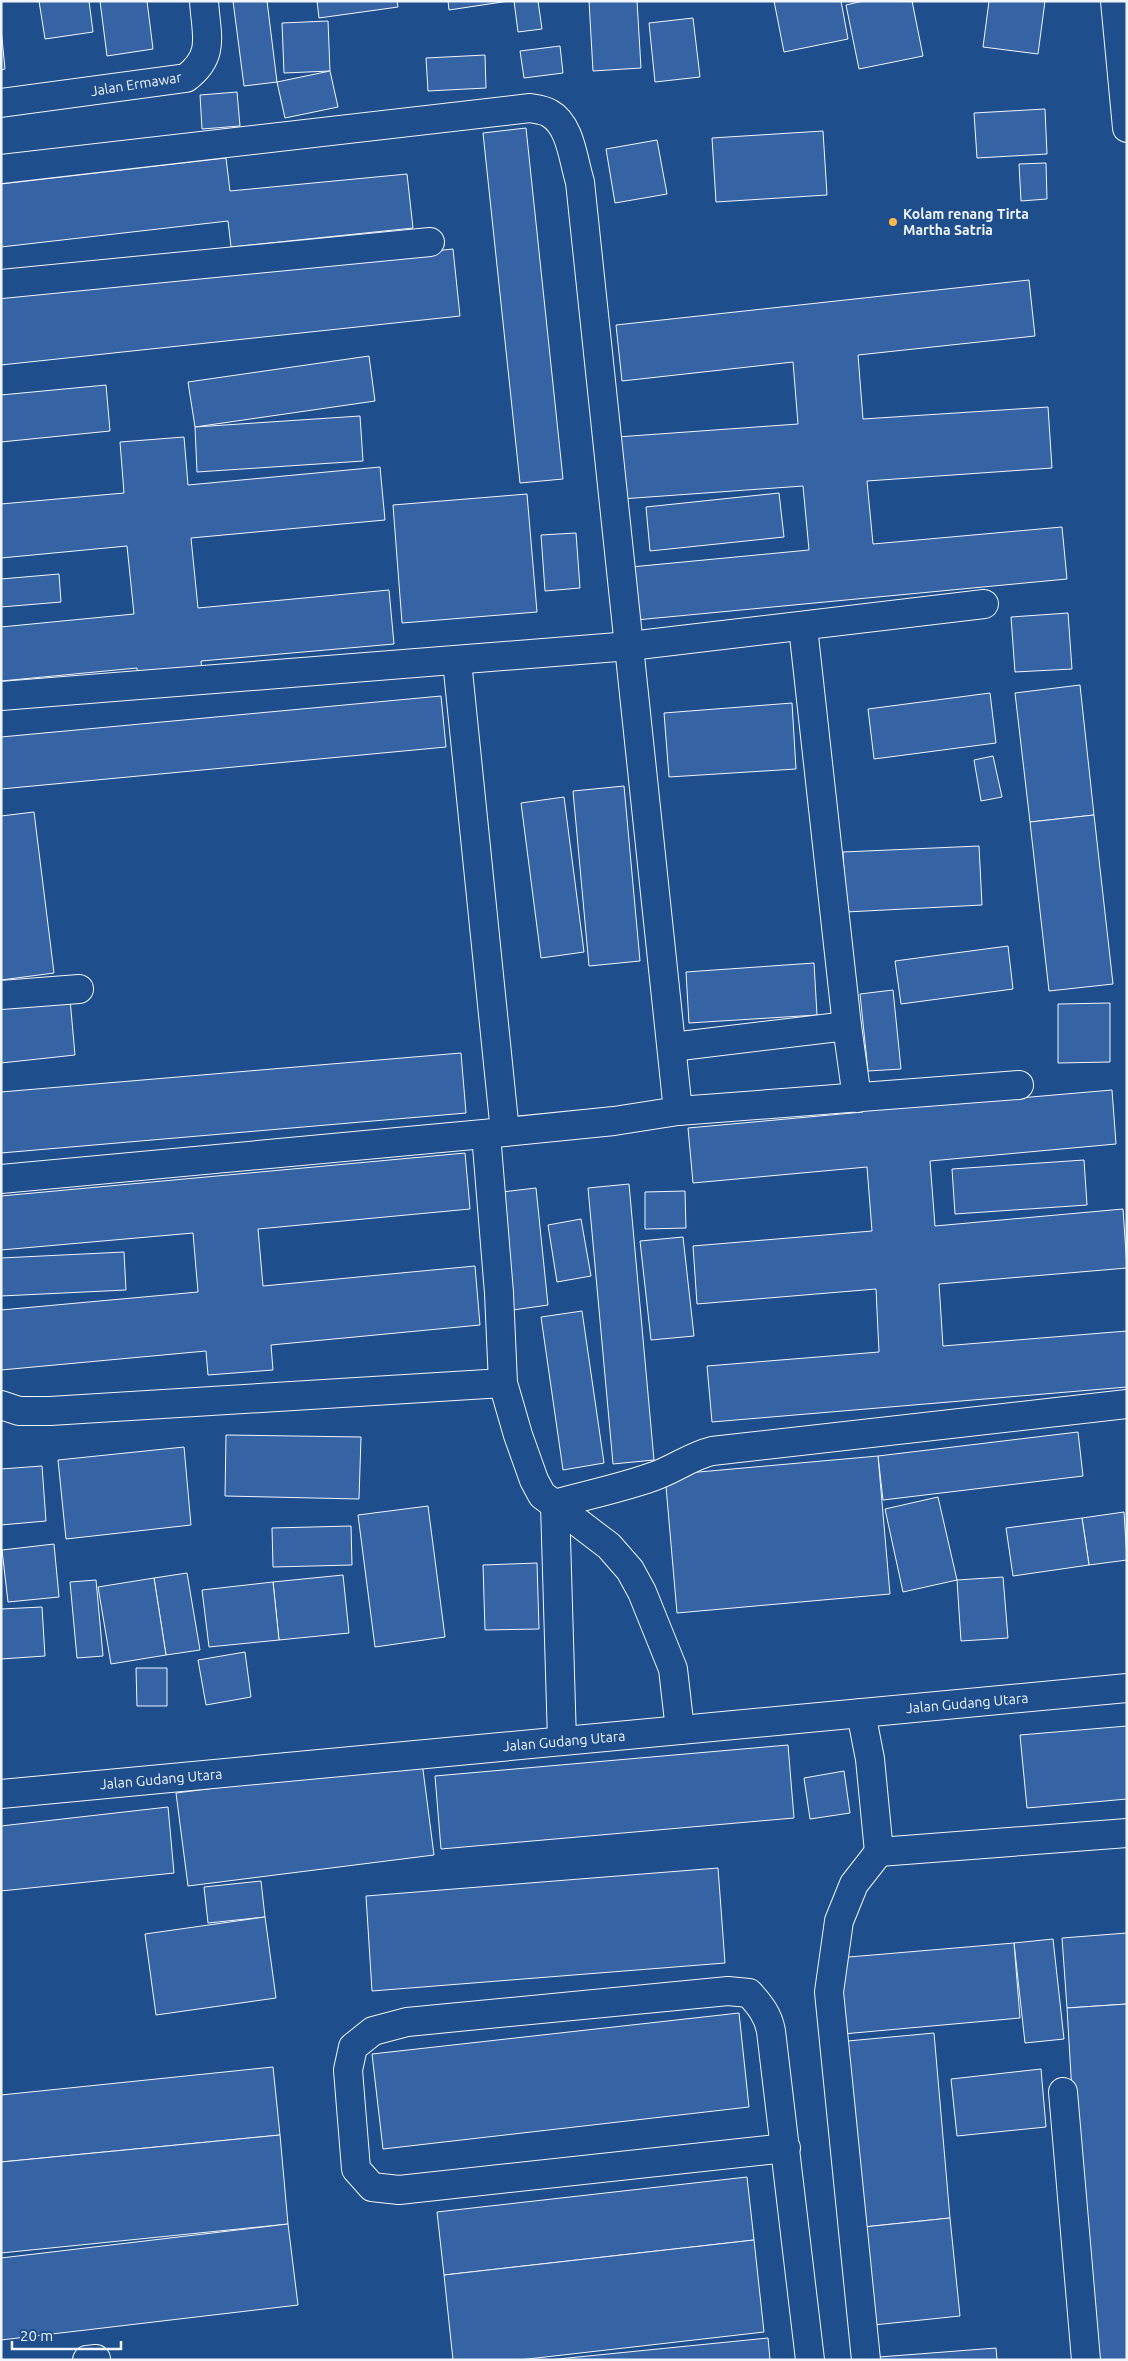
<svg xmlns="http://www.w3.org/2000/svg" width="1128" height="2361" viewBox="0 0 1128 2361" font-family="Ubuntu,sans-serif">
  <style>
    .building { fill: #3563a3; stroke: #f2f6ff }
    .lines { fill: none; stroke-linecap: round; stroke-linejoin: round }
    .minor-casing { stroke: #f2f6ff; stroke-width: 30 }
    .minor { stroke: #1f4e8c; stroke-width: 28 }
    .poi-dot { fill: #ffb74d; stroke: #1f4e8c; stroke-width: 2 }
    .labels { text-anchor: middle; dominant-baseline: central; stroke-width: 4; stroke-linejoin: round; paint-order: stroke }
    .street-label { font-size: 14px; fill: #f2f6ff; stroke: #1f4e8c }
    .poi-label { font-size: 14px; font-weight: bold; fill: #f2f6ff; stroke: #1f4e8c; text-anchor: start }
  </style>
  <rect width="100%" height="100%" fill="#1f4e8c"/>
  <!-- building -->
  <g class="building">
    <polygon points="39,1 89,1 93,32 45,39"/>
    <polygon points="100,1 147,1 153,49 107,56"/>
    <polygon points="233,1 267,1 277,82 244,86"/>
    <polygon points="317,1 397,1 398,7 319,18"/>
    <polygon points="448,1 509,1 449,10"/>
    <polygon points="514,1 538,1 542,29 518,32"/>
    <polygon points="589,1 637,1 641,68 593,71"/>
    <polygon points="774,1 841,1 848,39 784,52"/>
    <polygon points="863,1 912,1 923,56 859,69 846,5"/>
    <polygon points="989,1 1045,1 1038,54 983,47"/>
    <polygon points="693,18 700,77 655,82 649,23"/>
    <polygon points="328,21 330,71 284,73 282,23"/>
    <polygon points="1,28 5,69 1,70"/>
    <polygon points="560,46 563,73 524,78 520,51"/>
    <polygon points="485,55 486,88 428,91 426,58"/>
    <polygon points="330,71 338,107 285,118 277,82"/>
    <polygon points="237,92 240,126 202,129 200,95"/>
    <polygon points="1045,109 1047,154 977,158 974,113"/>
    <polygon points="526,128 563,479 520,483 483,133"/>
    <polygon points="823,131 827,195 716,202 712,138"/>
    <polygon points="657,140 667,194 615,203 606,149"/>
    <polygon points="226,158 230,191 407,174 413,228 231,247 228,221 1,247 1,184"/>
    <polygon points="1046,163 1047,199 1021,201 1019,164"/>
    <polygon points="453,249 460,316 1,365 1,297"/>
    <polygon points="1029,280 1035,336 858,355 863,419 1048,407 1052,468 867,481 873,544 1062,527 1067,579 636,620 631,567 809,550 803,486 621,499 617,437 798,424 793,362 622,381 616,325"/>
    <polygon points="369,356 375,401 195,427 188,382"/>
    <polygon points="106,385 110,431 1,442 1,395"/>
    <polygon points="360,416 363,461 197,472 195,427"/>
    <polygon points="184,437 188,485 380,467 385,520 191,538 198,608 389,590 394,644 201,661 202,672 138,678 137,668 1,681 1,627 134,614 127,546 1,558 1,504 124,493 120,442"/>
    <polygon points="779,493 784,537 650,551 646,507"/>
    <polygon points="527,494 537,612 402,623 393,505"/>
    <polygon points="576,533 580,588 545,591 541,535"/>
    <polygon points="59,574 61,602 1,607 1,579"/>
    <polygon points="1068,613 1072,669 1015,672 1011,617"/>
    <polygon points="1080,685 1094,815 1030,822 1015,693"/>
    <polygon points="990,693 996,743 874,759 868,709"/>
    <polygon points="441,696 446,747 1,789 1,737"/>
    <polygon points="792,703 796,769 669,777 664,713"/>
    <polygon points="993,756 1002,797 981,801 974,760"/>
    <polygon points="624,786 640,961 589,966 573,791"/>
    <polygon points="564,797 584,952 541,958 521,803"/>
    <polygon points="34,812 54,973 1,980 1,816"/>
    <polygon points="1094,815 1113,984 1049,991 1030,822"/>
    <polygon points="979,846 982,905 846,912 843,852"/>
    <polygon points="1008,946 1013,989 901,1004 895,961"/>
    <polygon points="814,963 817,1015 689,1023 686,972"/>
    <polygon points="893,990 901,1069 868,1071 860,994"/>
    <polygon points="70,999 75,1055 1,1063 1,1007"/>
    <polygon points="1110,1003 1110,1062 1058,1063 1058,1004"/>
    <polygon points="461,1053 466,1113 1,1153 1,1092"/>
    <polygon points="1112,1090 1116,1144 930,1161 935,1226 1123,1209 1127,1268 939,1284 943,1346 1127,1331 1127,1387 712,1422 707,1366 879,1352 876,1289 697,1304 693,1246 872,1231 867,1167 693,1183 688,1128 863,1112 863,1109 927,1104 927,1106"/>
    <polygon points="465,1153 470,1209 258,1229 263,1286 475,1266 480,1325 271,1345 273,1370 208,1375 206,1351 1,1370 1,1310 198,1292 193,1233 1,1250 1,1196"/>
    <polygon points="1084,1160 1087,1205 955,1214 952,1169"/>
    <polygon points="629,1184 654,1460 613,1464 588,1188"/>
    <polygon points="536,1188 548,1305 513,1310 502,1192"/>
    <polygon points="685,1191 686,1228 645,1229 645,1192"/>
    <polygon points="581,1219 591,1276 557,1282 548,1225"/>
    <polygon points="683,1237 694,1336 651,1340 640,1241"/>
    <polygon points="124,1252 126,1290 1,1296 1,1258"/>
    <polygon points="582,1311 604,1463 563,1470 541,1317"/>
    <polygon points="1078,1432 1083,1476 883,1500 878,1456"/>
    <polygon points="226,1435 361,1437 359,1499 225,1496"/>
    <polygon points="184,1447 191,1525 66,1539 58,1460"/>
    <polygon points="878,1456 890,1594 677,1613 665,1475"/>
    <polygon points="42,1466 46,1521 1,1525 1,1469"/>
    <polygon points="938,1497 957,1580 903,1592 885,1509"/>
    <polygon points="428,1506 445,1637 375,1647 358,1515"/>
    <polygon points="1124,1512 1127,1560 1089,1565 1082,1518"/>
    <polygon points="1082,1518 1089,1565 1013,1576 1006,1528"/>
    <polygon points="351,1526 352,1565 273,1567 272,1528"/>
    <polygon points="54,1544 59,1597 8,1602 2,1550"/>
    <polygon points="537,1563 539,1629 485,1630 483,1565"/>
    <polygon points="187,1573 200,1650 166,1655 154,1578"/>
    <polygon points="343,1575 349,1633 279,1640 273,1582"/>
    <polygon points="1003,1577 1008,1638 961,1641 957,1580"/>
    <polygon points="154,1578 166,1655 111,1664 98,1587"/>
    <polygon points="96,1580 103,1656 77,1658 70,1582"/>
    <polygon points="273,1582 279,1640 209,1647 202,1590"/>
    <polygon points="42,1607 45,1656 1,1659 1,1609"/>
    <polygon points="245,1652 251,1697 206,1705 198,1660"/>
    <polygon points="136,1668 167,1668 167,1706 137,1706"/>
    <polygon points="1127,1726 1127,1799 1027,1808 1020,1735"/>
    <polygon points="788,1745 794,1818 441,1849 435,1776"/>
    <polygon points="422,1762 434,1855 188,1886 176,1793"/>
    <polygon points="844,1771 850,1813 810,1819 804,1778"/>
    <polygon points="168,1807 174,1873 1,1891 1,1826"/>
    <polygon points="718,1868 725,1963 372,1991 366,1896"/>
    <polygon points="261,1881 265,1917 208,1923 204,1887"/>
    <polygon points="265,1917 276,1998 156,2015 145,1934"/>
    <polygon points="1127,1933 1127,2004 1067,2008 1062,1938"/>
    <polygon points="1053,1939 1064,2039 1025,2043 1014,1943"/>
    <polygon points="1014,1943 1020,2018 843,2034 837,1958"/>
    <polygon points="1127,2004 1127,2360 1088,2360 1067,2008"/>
    <polygon points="739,2013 749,2107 383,2149 372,2054"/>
    <polygon points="934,2033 950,2218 854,2228 837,2042"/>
    <polygon points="273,2067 280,2135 1,2162 1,2095"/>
    <polygon points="1041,2069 1046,2127 957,2136 951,2079"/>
    <polygon points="280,2135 288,2224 1,2253 1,2162"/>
    <polygon points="747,2177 754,2240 444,2275 437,2212"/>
    <polygon points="950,2218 960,2316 864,2326 854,2228"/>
    <polygon points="288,2224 298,2305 1,2340 1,2258"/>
    <polygon points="754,2240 764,2332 519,2360 453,2360 444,2275"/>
    <polygon points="768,2338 770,2360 548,2360"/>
    <polygon points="996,2348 997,2360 866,2360 866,2358"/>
  </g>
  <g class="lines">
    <defs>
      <g id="minor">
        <polyline points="1115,1 1127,128"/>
        <path d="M1 103 186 78C216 55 206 35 204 1"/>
        <path d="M1 169 530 108C536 109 544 110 549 113 571 125 573 160 580 182L678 1111 614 1121 505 1132 1 1179"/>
        <polyline points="1,284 430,242"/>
        <polyline points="803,627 847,1026 857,1098"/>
        <polyline points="457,661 505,1132"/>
        <polyline points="1,696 630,646 984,604"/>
        <polyline points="1,995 79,989"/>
        <polyline points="672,1047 847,1026"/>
        <polyline points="678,1111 1019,1085"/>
        <polyline points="486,1134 499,1293 503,1383 518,1435 534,1480 542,1495 609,1546 630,1570 642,1592 673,1669 680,1730"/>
        <polyline points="1,1405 19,1411 50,1411 503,1383"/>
        <polyline points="861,1713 870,1759 879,1852 1127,1833"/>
        <path d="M562 1741 555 1504C587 1495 621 1488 652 1477 673 1470 691 1456 712 1451L1127 1404"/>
        <polyline points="1,1794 1127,1688"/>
        <polyline points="1063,2092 1086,2360"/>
        <path d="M786 2148 399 2190 372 2187 356 2169 348 2070 353 2047 373 2031 407 2022 728 1991 749 1993C760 2005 768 2015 771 2031L810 2360"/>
        <polyline points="87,2360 96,2359"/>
        <polyline points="866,2360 829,1992 839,1921 854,1884 879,1852"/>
      </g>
    </defs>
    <!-- minor casing -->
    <use href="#minor" class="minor-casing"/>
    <!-- minor -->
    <use href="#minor" class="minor"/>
  </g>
  <!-- markers -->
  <circle class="poi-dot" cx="893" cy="222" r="5"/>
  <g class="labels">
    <!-- street labels -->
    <g class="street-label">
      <text transform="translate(136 84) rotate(-9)">Jalan Ermawar</text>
      <text transform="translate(967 1703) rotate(-5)">Jalan Gudang Utara</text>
      <text transform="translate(564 1741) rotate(-5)">Jalan Gudang Utara</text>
      <text transform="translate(161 1779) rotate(-5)">Jalan Gudang Utara</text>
    </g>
    <!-- poi labels -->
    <g class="poi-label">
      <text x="903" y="214">Kolam renang Tirta<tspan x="903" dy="16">Martha Satria</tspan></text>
    </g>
  </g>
  <!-- border -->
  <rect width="1128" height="2361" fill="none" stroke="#f2f6ff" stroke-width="5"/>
  <!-- scale -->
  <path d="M12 2341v8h109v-8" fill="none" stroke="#f2f6ff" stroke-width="2.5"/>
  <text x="20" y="2341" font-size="15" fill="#f2f6ff" stroke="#1f4e8c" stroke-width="4" paint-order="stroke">20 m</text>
</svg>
